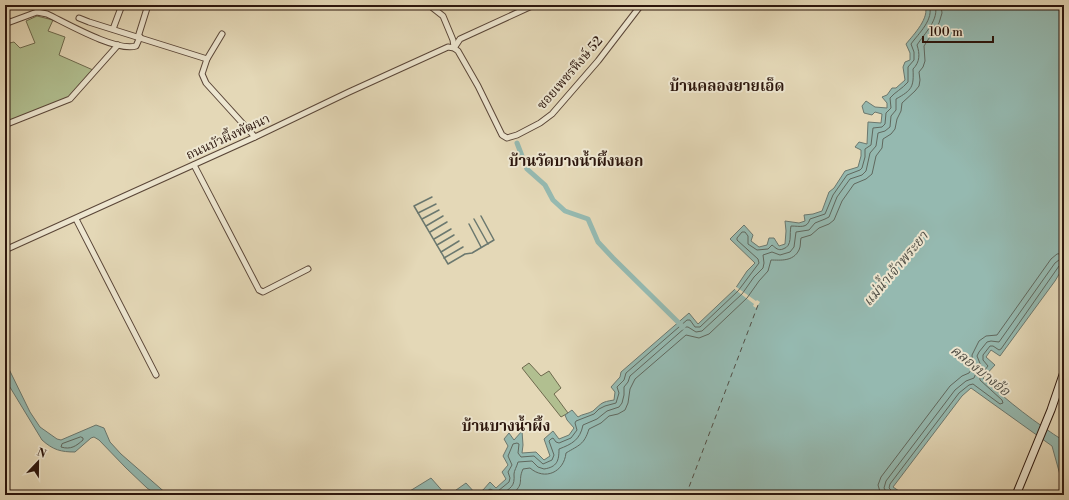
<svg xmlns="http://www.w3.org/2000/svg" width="1069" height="500" viewBox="0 0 1069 500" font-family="'Libre Bodoni','Noto Serif Thai',serif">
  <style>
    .green { fill: #b1bf90; stroke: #6e6a4e }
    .water { fill: #95b9b0; stroke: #6b786f }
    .pier { fill: #e4d8b7 }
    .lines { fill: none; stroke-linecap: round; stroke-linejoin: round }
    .shore { stroke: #60685e; stroke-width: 1 }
    .stream { stroke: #6b786f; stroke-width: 1.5 }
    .canal { stroke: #95b9b0; stroke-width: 5 }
    .ferry { stroke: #514f46; stroke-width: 1; stroke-dasharray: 5 4; stroke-linecap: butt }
    .minor-casing { stroke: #5a4638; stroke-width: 7 }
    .secondary-casing { stroke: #2c160d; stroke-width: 9 }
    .minor { stroke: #ede6d0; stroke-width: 5 }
    .secondary { stroke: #ede6d0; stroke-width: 7 }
    .labels { text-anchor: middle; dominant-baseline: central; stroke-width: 4; stroke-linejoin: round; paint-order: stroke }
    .street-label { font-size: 13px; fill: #2c160d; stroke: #ede6d0 }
    .water-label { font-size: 14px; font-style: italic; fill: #514f46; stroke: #ede6d0 }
    .quarter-label { font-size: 15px; font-weight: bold; fill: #2c160d; stroke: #ede6d0 }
  </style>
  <rect width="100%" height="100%" fill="#e4d8b7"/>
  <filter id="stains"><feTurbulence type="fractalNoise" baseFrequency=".005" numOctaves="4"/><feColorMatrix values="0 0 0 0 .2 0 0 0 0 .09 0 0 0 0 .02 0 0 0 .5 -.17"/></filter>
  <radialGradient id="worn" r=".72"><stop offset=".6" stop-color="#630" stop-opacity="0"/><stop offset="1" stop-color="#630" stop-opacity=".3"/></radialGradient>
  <!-- green -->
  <g class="green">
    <polygon points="37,16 53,20 48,31 65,37 59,55 93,70 71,96 5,124 5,44 14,42 20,48 35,43 26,21"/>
    <polygon points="529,363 541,376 549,371 561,388 554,394 568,413 561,417 522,368"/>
  </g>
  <!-- water -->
  <g class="water">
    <path d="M925 5H1064V266L1055 281 1000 356 991 350 986 357 995 365 983 378C1008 402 1036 423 1064 441V482H1062L1052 446 971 388 962 396 893 487 899 491 895 495H449L466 483 476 494 483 490 490 482 496 488 506 479 502 472 508 465 503 456 508 446 504 439 509 433 514 440 522 431 523 445 522 453 536 452 544 460 550 456 544 439 553 431 559 439 569 435 574 428 567 420 565 415 572 410 578 417C582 414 588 414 593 411 602 403 601 402 614 400L615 392 611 387 620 377 621 372 689 313 698 324 735 289 747 271 755 263 730 239 744 225 753 235 751 241 759 247 767 245 769 238H774L779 246 785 244 786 231 785 221 799 223 805 221 804 215 813 214 822 211 829 192 834 188 845 171 858 167 861 156V150L855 147 859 142 867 144 868 122 881 123 882 114 875 112 872 115 864 113 862 106 866 101 875 107 887 108V103L882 97 887 95 892 88H896L905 80 903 67 905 62 910 60V53L906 44C914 34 930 18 925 5Z"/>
    <path d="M5 361 30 412 40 427 57 439 61 440 96 425 104 428 110 442 121 454 168 495H157L147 488 126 468 99 440 94 437 91 438 75 452C61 452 53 450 42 440L5 379Z"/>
    <polygon points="431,478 446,495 406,495 405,494"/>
  </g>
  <!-- pier -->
  <polygon class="pier" points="735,286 756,301 757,300 760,302 756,308 753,306 754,304 733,288"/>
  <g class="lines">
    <!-- shore -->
    <g class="shore">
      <path d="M81 437 83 438V440C76 446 71 450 61 447L62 444Z"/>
      <path d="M482 495 490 489 494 491H498L509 482 510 478 508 472 512 465 508 456 513 444 517 443 519 444 518 453 521 457 534 456 543 464 552 460 554 455 549 441 551 439 553 438 556 442 559 443 571 438 577 430 575 423 576 421 594 414 599 409 605 406 616 403 619 393 617 387 624 380 626 373 687 320H690L695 327H700L738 291 759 263 758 259 737 240V238L742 232H745L748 236V244L757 250 768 249 772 245C776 248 778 251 783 249 793 246 789 234 791 226 800 226 807 229 810 219L825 214 833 195 847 175 860 170 862 168 865 157V149L871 145 873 128 882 127 885 124 886 113 891 108 890 98C895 92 902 89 908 82V67L914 60V52L911 44C918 34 935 19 929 5"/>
      <path d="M501 495C511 487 515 487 514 474 514 471 517 466 518 462L532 461 538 467 544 469C557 467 559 461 559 449 572 444 580 440 583 425L597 419 607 411 619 407 622 403 624 395V387L628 382 630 376 686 327H688L696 332 702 331 742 294 754 277 763 268 764 263 763 255 772 252 780 255 790 252 794 247 796 232 809 230 815 223 825 219 829 217 837 197 850 179 862 175 866 171 870 153 876 146 878 133 885 131 890 127 891 116 896 110V99C912 90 914 87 913 69 920 62 920 54 917 45 924 34 940 19 935 5"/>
      <path d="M511 495C526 483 517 482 523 469L530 468C545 481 564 472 566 453 579 445 584 445 589 429L601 423 609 416 618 414 625 410 628 403 630 389 635 379 686 335 699 338 709 334 747 298 759 281 768 271 771 260C780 260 793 262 799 250 801 246 800 242 801 238L811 235 819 228 829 224 834 220 842 201 854 184 866 179 872 174 876 156 882 148 883 139 891 134 895 129 897 119 901 111 902 103 915 91 919 86 920 80 919 72 923 67 925 61 924 46 939 23 942 13 941 5"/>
      <polyline points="881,495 878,485 881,477 950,386 962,376 969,373 973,367 972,355 979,341 986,336 997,335 1051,259 1057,254 1064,253"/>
      <polyline points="888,495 884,488 886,481 955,390 966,381 974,378 976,373 981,366 977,356 979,352 987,342 991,341 999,342 1055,263 1059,260 1064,259"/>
      <polyline points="893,495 893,492 889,488 890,484 959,393 969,385 973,384 1000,404 1003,403 1002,400 980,380 980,376 988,366 983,360 983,355 990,346 993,346 999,350 1001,349 1059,266 1064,264"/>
    </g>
    <!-- stream -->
    <g class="stream">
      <polyline points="432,197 414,206 448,264 465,254 472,253 494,240 481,216"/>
      <polyline points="418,213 436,204"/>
      <polyline points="422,219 439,210"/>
      <polyline points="474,219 488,244"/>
      <polyline points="469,224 481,247"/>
      <polyline points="426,226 443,216"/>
      <polyline points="430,232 447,222"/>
      <polyline points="434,239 451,229"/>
      <polyline points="437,245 454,235"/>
      <polyline points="441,252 459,241"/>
      <polyline points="444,258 463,247"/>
    </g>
    <!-- canal -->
    <polyline class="canal" points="517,143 527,169 545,185 553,200 565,211 588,219 598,242 613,258 683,327"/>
    <!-- ferry -->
    <polyline class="ferry" points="686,495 758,305"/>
    <defs>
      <g id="minor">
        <polyline points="429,5 443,16 453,40 454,47"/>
        <path d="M5 16 7 20 10 22 37 12 47 14C66 23 116 52 136 46L140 37"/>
        <polyline points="79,18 89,22 207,59"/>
        <polyline points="113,29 122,5"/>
        <polyline points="222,34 207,59 202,74 206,83 255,137"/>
        <polyline points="138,37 148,5"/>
        <polyline points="454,48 460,39 534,5"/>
        <polyline points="5,122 7,124 70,99 118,45"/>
        <polyline points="194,165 259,290 263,292 308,269"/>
        <polyline points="76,219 156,375"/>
        <polyline points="5,250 255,137 349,92 448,47 454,48 458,51 478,86 502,135 507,138 517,135 540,123 552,114 598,61 641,5"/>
      </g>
      <polyline id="secondary" points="1016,495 1051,410 1064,372"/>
    </defs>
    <!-- minor casing -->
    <use href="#minor" class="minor-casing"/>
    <!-- secondary casing -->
    <use href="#secondary" class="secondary-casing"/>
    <!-- minor -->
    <use href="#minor" class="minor"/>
    <!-- secondary -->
    <use href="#secondary" class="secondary"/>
  </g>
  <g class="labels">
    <!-- street labels -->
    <g class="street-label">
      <text transform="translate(570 73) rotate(-49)">ซอยเพชรหึงษ์ 52</text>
      <text transform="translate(228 137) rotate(-25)">ถนนบัวผึ้งพัฒนา</text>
    </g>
    <!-- water labels -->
    <g class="water-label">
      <text transform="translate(896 269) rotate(-50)">แม่น้ำเจ้าพระยา</text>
      <text transform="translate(980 371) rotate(39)">คลองบางอ้อ</text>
    </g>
    <!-- quarter labels -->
    <g class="quarter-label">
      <text x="727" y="86">บ้านคลองยายเอ็ด</text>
      <text x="576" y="161">บ้านวัดบางน้ำผึ้งนอก</text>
      <text x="506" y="426">บ้านบางน้ำผึ้ง</text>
    </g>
  </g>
  <!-- margin -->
  <rect width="1069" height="500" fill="none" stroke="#e4d8b7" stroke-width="20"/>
  <rect x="6" y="6" width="1057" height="488" fill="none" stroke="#2c160d" stroke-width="2"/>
  <rect x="10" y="10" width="1049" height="480" fill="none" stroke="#2c160d"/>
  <!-- north arrow -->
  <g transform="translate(38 462) rotate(22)" stroke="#ede6d0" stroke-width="3" paint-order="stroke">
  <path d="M0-3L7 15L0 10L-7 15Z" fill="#2c160d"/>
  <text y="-6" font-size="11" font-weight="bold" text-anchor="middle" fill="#2c160d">N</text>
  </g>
  <!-- scale -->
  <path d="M923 36v6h70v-6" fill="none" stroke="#2c160d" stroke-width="2"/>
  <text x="929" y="36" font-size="12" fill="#2c160d" stroke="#ede6d0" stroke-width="3" paint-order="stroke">100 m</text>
  <rect width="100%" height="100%" filter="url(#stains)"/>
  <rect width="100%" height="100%" fill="url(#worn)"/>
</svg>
